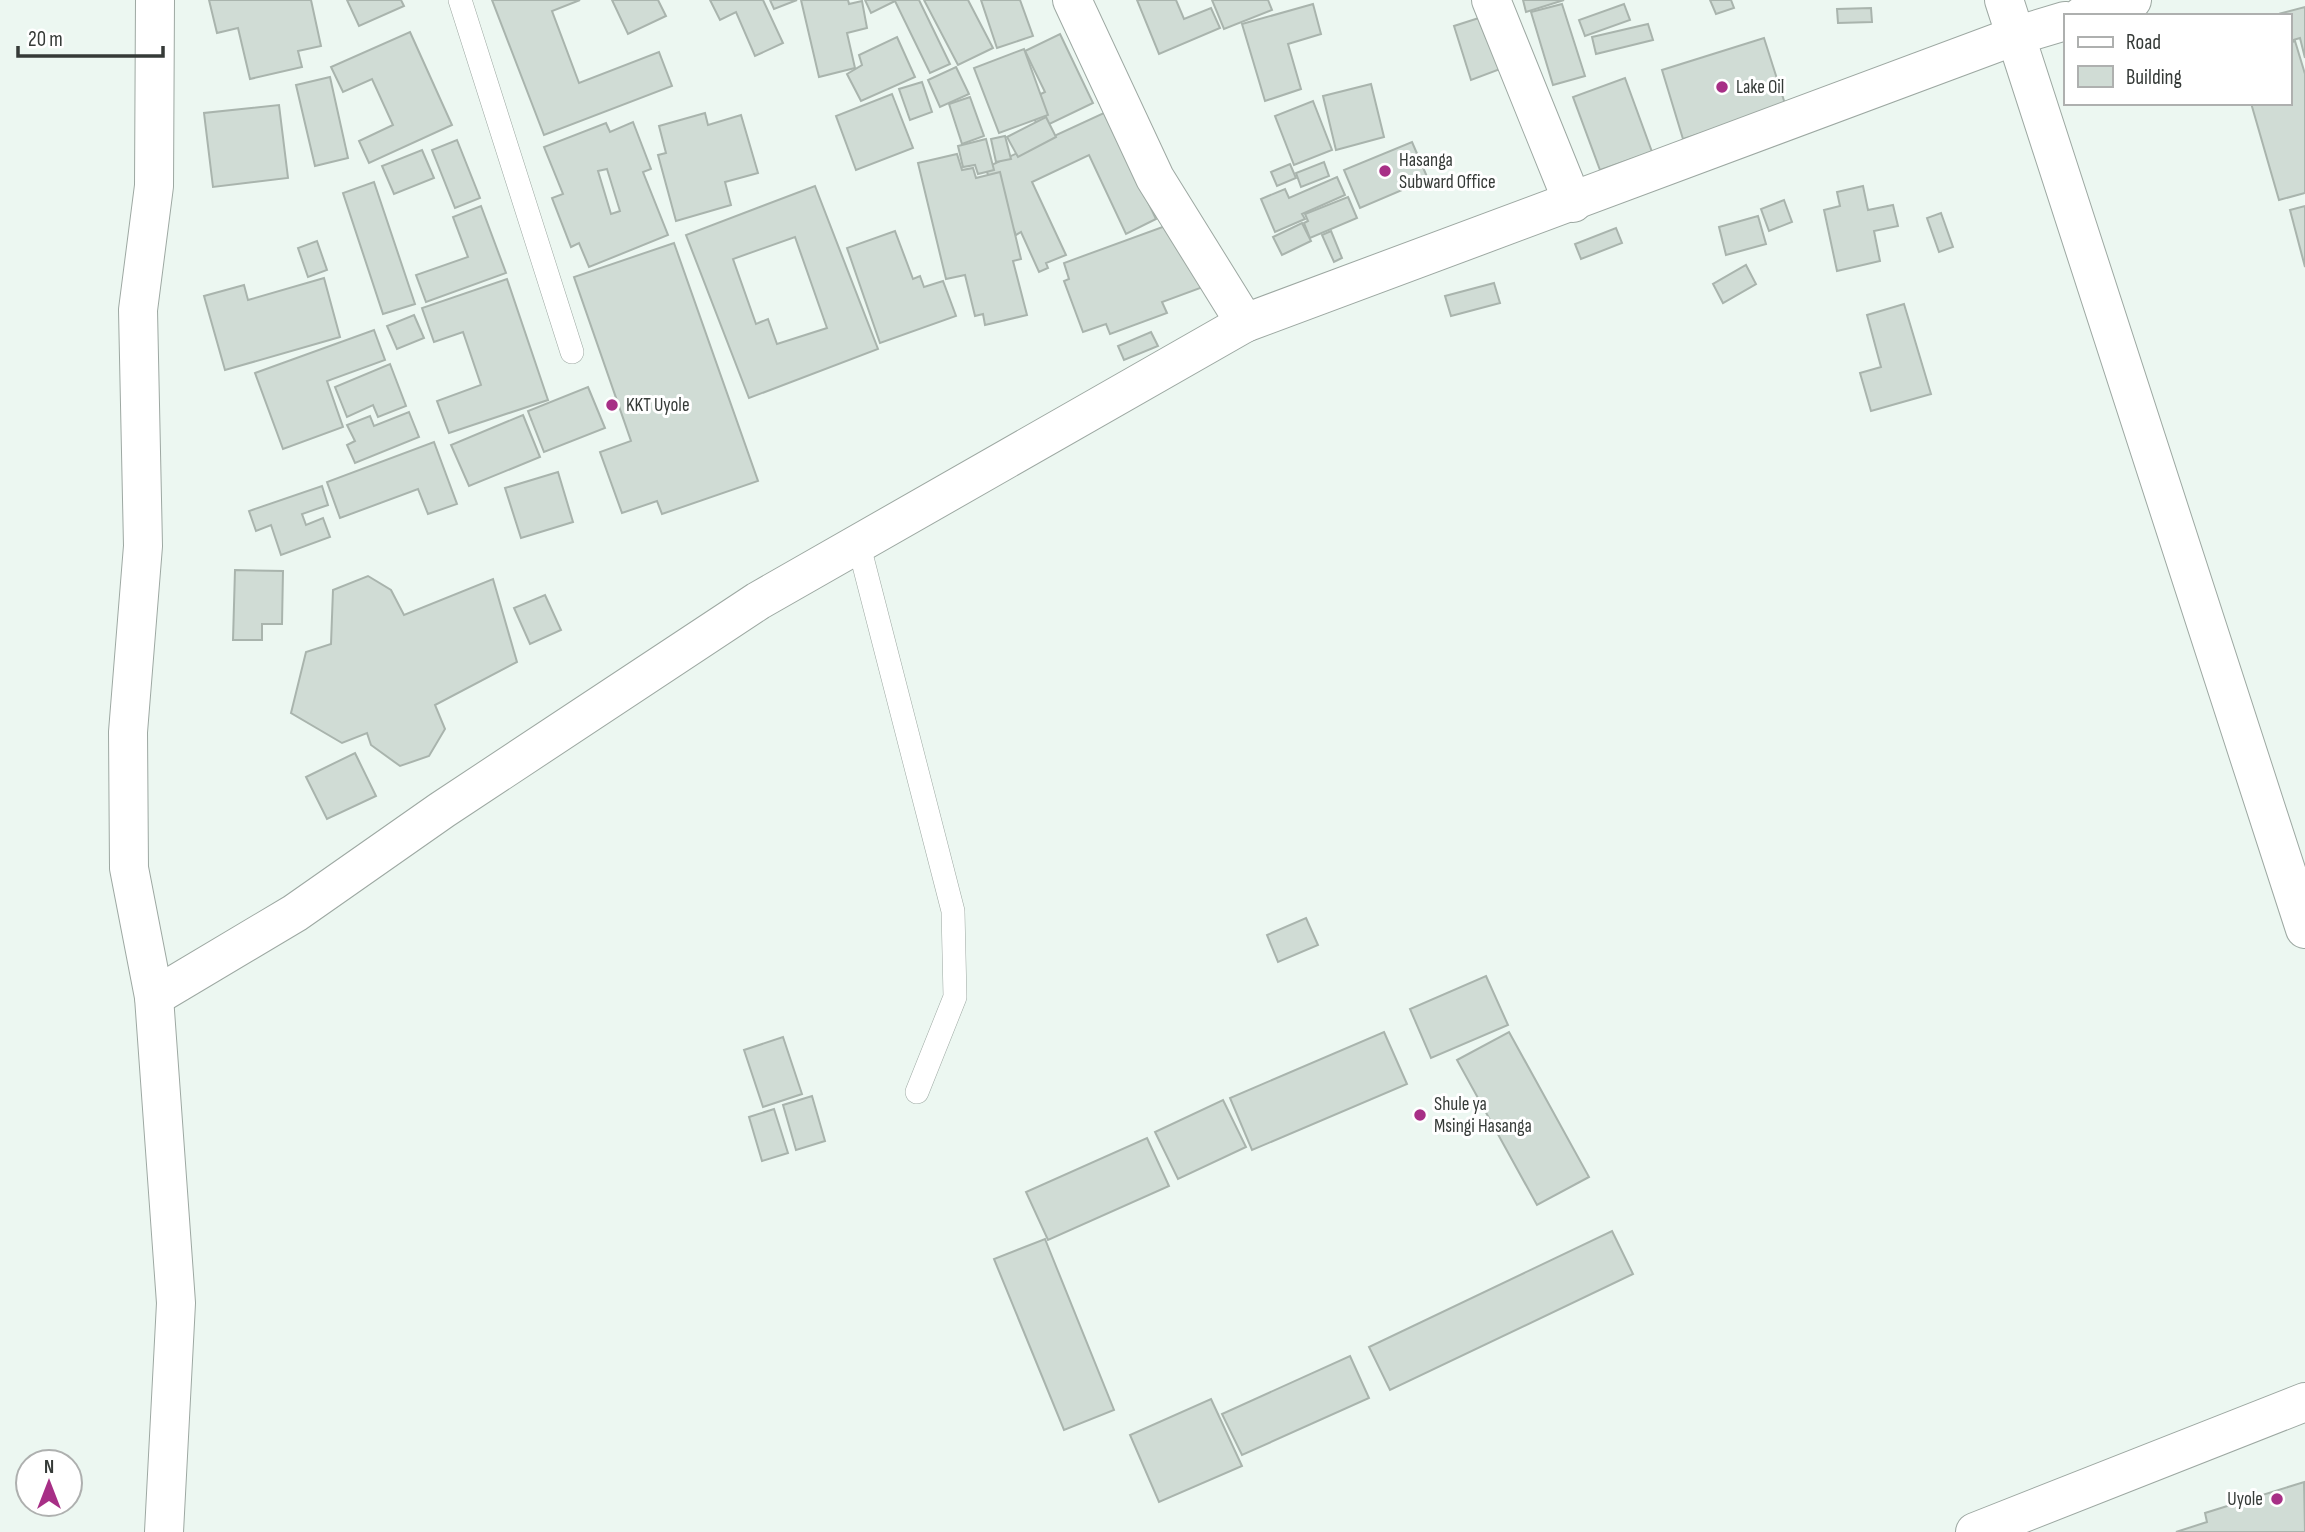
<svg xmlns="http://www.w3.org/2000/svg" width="2305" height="1532" viewBox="0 0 2305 1532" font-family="'Sofia Sans Condensed',sans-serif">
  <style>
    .building { fill: #d0dcd5; stroke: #a9b4ad; stroke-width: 2; fill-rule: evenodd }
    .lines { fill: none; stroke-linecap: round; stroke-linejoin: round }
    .lane-casing { stroke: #9da8a2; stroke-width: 24 }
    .street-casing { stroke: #9da8a2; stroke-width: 40 }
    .highway-casing { stroke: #9da8a2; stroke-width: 40 }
    .lane { stroke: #fff; stroke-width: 23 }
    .street { stroke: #fff; stroke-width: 38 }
    .highway { stroke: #fff; stroke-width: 38 }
    .poi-dot { fill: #a72f86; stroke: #fff; stroke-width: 2.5 }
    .labels { text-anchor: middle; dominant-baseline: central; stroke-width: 6; stroke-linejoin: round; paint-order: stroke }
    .poi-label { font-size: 19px; fill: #353a37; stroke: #fff; text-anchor: start }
  </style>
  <rect width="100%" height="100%" fill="#ecf7f1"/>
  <!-- building -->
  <g class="building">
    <polygon points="209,0 311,0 321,46 298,51 302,67 250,79 238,28 217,33"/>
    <polygon points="347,0 401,0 404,6 359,26"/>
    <polygon points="492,0 580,0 552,11 579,83 659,52 672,86 544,135"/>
    <polygon points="612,0 658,0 666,16 628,34"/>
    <polygon points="710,0 763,0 783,43 755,56 736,12 720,20"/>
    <polygon points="770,0 797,0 774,9"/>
    <polygon points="801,0 848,0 849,4 862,1 867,28 847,33 855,68 819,77"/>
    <polygon points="865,0 919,0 950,64 930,73 895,1 871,13"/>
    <polygon points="924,0 968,0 993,48 958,65"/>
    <polygon points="981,0 1020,0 1033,36 997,48"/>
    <polygon points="1137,0 1176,0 1184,19 1211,8 1220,28 1159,54"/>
    <polygon points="1212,0 1268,0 1272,10 1224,29"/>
    <polygon points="1523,0 1564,0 1526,12"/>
    <polygon points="1710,0 1731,0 1734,8 1716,14"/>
    <polygon points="1313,4 1321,34 1288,44 1301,89 1265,101 1242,24"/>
    <polygon points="1562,4 1585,76 1553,85 1531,12"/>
    <polygon points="1624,4 1630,20 1585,36 1579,20"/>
    <polygon points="2305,7 2305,58 2300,38 2290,41 2289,16 2282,13"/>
    <polygon points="1871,8 1872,22 1838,23 1837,9"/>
    <polygon points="1485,16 1503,68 1471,80 1454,26"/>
    <polygon points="1648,24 1653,40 1596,54 1592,37"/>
    <polygon points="410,32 452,125 369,163 359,141 393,125 372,79 343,92 331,67"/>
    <polygon points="1060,34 1093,103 1039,129 1026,101 1045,92 1025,51"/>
    <polygon points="897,37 915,77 861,101 847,74 862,65 859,55"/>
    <polygon points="1764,38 1786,107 1683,139 1662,70"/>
    <polygon points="2295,41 2305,74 2305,193 2279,200 2251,103 2289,103 2289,43"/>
    <polygon points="1024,49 1048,115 999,133 974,68"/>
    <polygon points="956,67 969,94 940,107 928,80"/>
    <polygon points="330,77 348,158 315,166 296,85"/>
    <polygon points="1625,78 1652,152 1600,170 1573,97"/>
    <polygon points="922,82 932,112 910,120 899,89"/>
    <polygon points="1371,84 1384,137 1336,150 1323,96"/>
    <polygon points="892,94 913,148 856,170 836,116"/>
    <polygon points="970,97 984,136 962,144 949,104"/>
    <polygon points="1313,101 1332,150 1294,165 1275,116"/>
    <polygon points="279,105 288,178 213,187 204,113"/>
    <polygon points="1106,112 1156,219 1126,234 1089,155 1032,182 1066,255 1046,263 1048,268 1039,272 1021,232 1016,235 985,168"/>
    <polygon points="705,113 708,125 741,115 758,173 725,182 731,205 676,221 658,155 666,153 659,126"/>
    <polygon points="1046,117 1056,137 1018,157 1007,137"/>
    <path d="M633 122 651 169 643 172 668 235 589 267 579 243 571 247 552 198 563 194 544 147 606 123 610 132ZM607 169 620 211 611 214 598 171Z"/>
    <polygon points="1005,136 1011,159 996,162 991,139"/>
    <polygon points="986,139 994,170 978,174 975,165 963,167 958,146"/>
    <polygon points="457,140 480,198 455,208 432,150"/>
    <polygon points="1412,142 1428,179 1360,208 1344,170"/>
    <polygon points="422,150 434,178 394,194 382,166"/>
    <polygon points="957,154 962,170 973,168 976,178 1000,172 1021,259 1013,261 1027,315 985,325 983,314 975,316 965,275 946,279 918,163"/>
    <polygon points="1324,162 1329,176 1301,187 1296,173"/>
    <polygon points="1290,164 1296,178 1277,186 1271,172"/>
    <polygon points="1337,177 1345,195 1302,214 1305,219 1275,232 1261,199 1285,189 1289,198"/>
    <polygon points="374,182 415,304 383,314 343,193"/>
    <path d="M815 186 878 349 749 398 686 235ZM795 237 827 328 777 344 768 319 756 324 733 259Z"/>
    <polygon points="1863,186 1868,210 1893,205 1898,226 1874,231 1880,261 1837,271 1824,210 1840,206 1837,192"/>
    <polygon points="1348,197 1357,218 1310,238 1304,223 1308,221 1305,214"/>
    <polygon points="1784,200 1792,222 1769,231 1761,209"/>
    <polygon points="481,206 506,273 426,302 416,275 468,257 453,217"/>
    <polygon points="2305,206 2305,267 2290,210"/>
    <polygon points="1941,213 1953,247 1939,252 1927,218"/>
    <polygon points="1758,216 1766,244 1726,255 1719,227"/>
    <polygon points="1179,221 1203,287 1162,302 1167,313 1110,334 1106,324 1083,332 1064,281 1069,279 1064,263"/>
    <polygon points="1302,223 1311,241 1282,255 1273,237"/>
    <polygon points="1616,228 1622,243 1581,259 1575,244"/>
    <polygon points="895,231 913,279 920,276 924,287 943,281 956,316 880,343 847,248"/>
    <polygon points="1331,231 1342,258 1334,262 1322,235"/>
    <polygon points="317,241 327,270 308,277 298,248"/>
    <polygon points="674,243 758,481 662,514 657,501 622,513 600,452 631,441 574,277"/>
    <polygon points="1746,265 1756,284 1723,303 1713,284"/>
    <polygon points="324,278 340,337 225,370 204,296 244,285 248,300"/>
    <polygon points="507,279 548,400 449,433 437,401 481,385 463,332 434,342 422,308"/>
    <polygon points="1494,283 1500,303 1451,316 1445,296"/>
    <polygon points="1904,304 1931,394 1871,411 1860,373 1881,367 1867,315"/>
    <polygon points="414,315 424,338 397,349 387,326"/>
    <polygon points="374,330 385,360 327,381 343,427 283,449 255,373"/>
    <polygon points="1151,332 1158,346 1124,360 1118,346"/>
    <polygon points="390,364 406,406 378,417 373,405 347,417 335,387"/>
    <polygon points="588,387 605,428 544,452 528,411"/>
    <polygon points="409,412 419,437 355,463 347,445 355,441 347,425 370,416 374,426"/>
    <polygon points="523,415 540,457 469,486 451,445"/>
    <polygon points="434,442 457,504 428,514 418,489 340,518 327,482"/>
    <polygon points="558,472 573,522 521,538 505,488"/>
    <polygon points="322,486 328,505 302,514 306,525 323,518 330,537 281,555 271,525 256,531 249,511"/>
    <polygon points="235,570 283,571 282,624 262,624 262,640 233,640"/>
    <polygon points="368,576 391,590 404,615 493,579 517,662 435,705 445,729 429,756 400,766 371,745 367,733 342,743 291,713 306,652 331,644 333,590"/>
    <polygon points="545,595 561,630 530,644 514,608"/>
    <polygon points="355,753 376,796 327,819 306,777"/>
    <polygon points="1306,918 1318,945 1278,962 1267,935"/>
    <polygon points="1486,976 1508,1025 1431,1058 1410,1009"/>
    <polygon points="1384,1032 1407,1084 1252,1150 1230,1098"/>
    <polygon points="1509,1032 1589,1177 1537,1205 1457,1060"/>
    <polygon points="783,1037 802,1094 763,1107 744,1050"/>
    <polygon points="812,1096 825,1141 796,1150 783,1105"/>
    <polygon points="1223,1100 1246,1147 1178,1179 1155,1132"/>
    <polygon points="774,1109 788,1153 762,1161 749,1117"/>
    <polygon points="1147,1138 1169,1186 1048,1240 1026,1192"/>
    <polygon points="1612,1231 1633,1274 1390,1390 1369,1347"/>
    <polygon points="1045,1239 1114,1410 1064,1430 994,1259"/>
    <polygon points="1350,1356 1369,1398 1242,1455 1222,1414"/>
    <polygon points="1211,1399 1242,1466 1159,1502 1130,1435"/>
    <polygon points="2304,1482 2305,1532 2176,1532 2207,1522 2205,1513"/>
  </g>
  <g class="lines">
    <defs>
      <g id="lane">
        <polyline points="460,0 572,352"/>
        <polyline points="858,542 953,911 955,997 917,1092"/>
      </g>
      <g id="street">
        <polyline points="155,0 154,186 138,310 143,546 128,732 129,868 154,997 176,1303 164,1532"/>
        <polyline points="1072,0 1155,178 1245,323"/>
        <polyline points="1491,0 1573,203"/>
        <polyline points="2082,16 2132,0"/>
        <polyline points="154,997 295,913 442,810 758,601 1245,323 2015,36 2065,21"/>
        <polyline points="1975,1532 2305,1402"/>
      </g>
      <polyline id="highway" points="2004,0 2305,929"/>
    </defs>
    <!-- lane casing -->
    <use href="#lane" class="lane-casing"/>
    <!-- street casing -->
    <use href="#street" class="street-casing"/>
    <!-- highway casing -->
    <use href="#highway" class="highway-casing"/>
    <!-- lane -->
    <use href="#lane" class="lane"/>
    <!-- street -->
    <use href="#street" class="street"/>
    <!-- highway -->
    <use href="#highway" class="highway"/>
  </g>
  <!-- markers -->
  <g class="poi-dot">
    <circle cx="1722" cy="87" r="7"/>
    <circle cx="1385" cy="171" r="7"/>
    <circle cx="612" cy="405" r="7"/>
    <circle cx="1420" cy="1115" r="7"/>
    <circle cx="2277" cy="1499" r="7"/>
  </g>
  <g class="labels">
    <!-- poi labels -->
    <g class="poi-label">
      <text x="1736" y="87">Lake Oil</text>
      <text x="1399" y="160">Hasanga<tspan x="1399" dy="22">Subward Office</tspan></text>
      <text x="626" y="405">KKT Uyole</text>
      <text x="1434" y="1104">Shule ya<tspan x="1434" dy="22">Msingi Hasanga</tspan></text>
      <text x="2263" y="1499" text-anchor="end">Uyole</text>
    </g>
  </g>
  <!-- legend -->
  <rect x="2064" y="14" width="228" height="91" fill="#ffffff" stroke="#aeb0af" stroke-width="2"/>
  <rect x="2078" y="37" width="35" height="10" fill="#ffffff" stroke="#aeb0af" stroke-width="2"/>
  <text x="2126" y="49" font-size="21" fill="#353a37">Road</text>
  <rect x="2078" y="66" width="35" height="21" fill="#d0dcd5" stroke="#aeb0af" stroke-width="2"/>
  <text x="2126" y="84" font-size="21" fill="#353a37">Building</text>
  <!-- north arrow -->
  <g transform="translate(49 1483)"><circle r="33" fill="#ffffff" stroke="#aeb0af" stroke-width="2"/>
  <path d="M0-5L12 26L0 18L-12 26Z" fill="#a72f86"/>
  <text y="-10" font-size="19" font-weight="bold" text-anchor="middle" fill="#353a37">N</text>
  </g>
  <!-- scale -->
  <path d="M18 46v10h145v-10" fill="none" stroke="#353a37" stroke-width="3.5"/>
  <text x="28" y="46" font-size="21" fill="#353a37" stroke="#ffffff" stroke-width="5" paint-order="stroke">20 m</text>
</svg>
